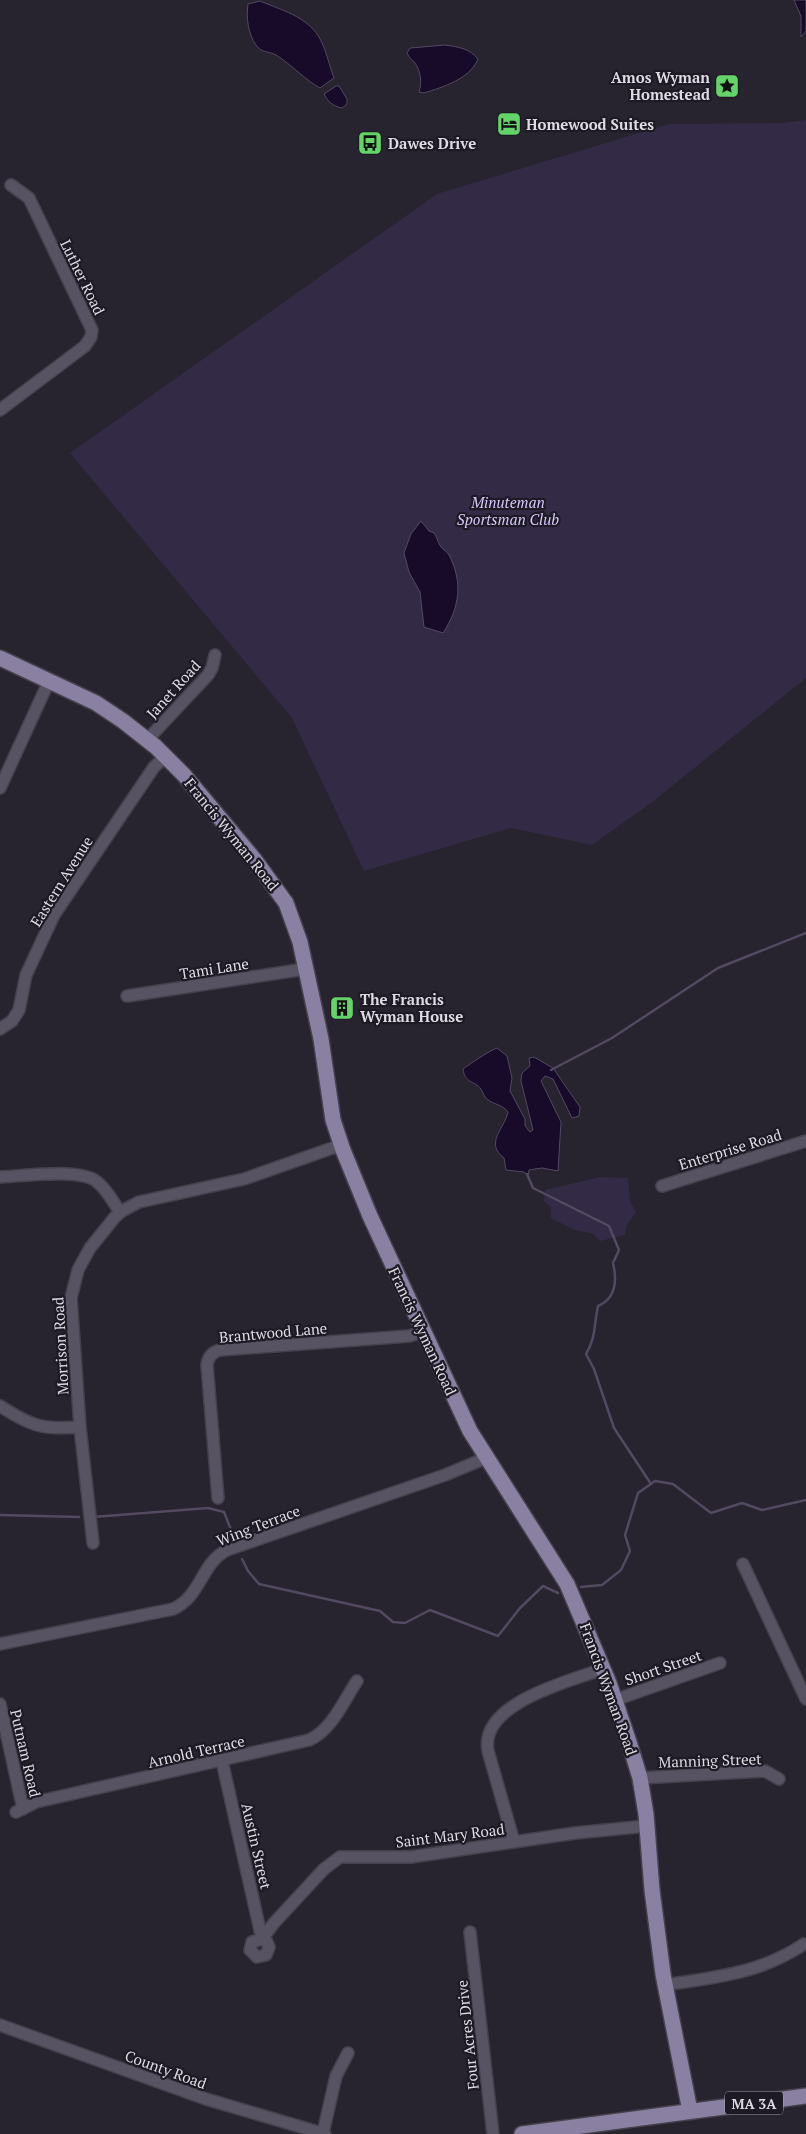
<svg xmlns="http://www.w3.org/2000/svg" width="806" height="2134" viewBox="0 0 806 2134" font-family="'PT Serif',serif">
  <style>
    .green { fill: #332b45 }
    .water { fill: #170b29; stroke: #534961 }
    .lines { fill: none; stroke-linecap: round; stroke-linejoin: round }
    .stream { stroke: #534961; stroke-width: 2.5 }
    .minor-casing { stroke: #44404c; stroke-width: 14 }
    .major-casing { stroke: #44404c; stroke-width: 18 }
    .minor { stroke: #585363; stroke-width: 11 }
    .major { stroke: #8a80a1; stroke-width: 15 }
    .labels { text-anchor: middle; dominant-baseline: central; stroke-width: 4.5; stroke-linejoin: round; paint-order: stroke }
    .shield { fill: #1d1a25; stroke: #a4a1aa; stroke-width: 1 }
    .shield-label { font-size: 14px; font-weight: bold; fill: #dedbe3 }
    .poi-label { font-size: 15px; font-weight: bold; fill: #dedbe3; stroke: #1d1a25; text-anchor: start }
    .street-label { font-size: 15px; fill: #dedbe3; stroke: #1d1a25 }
    .park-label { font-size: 15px; font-style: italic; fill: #d7c8fb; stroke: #1d1a25 }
  </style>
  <rect width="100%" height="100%" fill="#27232f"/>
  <!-- green -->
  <g class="green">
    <polygon points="806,120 806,678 651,803 592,845 511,828 364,871 292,718 70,453 437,194 669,124 782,123"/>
    <polygon points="600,1177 628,1178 630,1201 636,1213 627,1224 625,1235 600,1241 594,1234 575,1230 551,1218 551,1207 544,1201 545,1190"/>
  </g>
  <!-- water -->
  <g class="water">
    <polygon points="794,0 806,0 806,31 801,37 801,16"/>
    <path d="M260 1C281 10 306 16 319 37 326 49 329 65 334 78L320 88C304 79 292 65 276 55 269 51 261 53 256 45 248 34 246 17 248 4Z"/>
    <path d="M445 45C458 47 469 48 478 59 470 79 443 87 424 93L419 92C422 83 421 71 415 63 412 59 409 58 407 53L410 48Z"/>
    <path d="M336 86H339L347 99V104L342 108C333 106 328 102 324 94Z"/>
    <path d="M421 521 429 531 434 533C437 537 438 543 441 547 443 550 447 551 449 555 463 582 460 607 443 633L424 627 420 592 409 572 404 553 411 534Z"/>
    <path d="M497 1048 507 1056 512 1078 510 1091 525 1119V1126L530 1132 533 1130 521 1081 522 1073 530 1066 529 1058 534 1057 553 1068 580 1107 579 1116 572 1118 553 1079 545 1076 541 1081 561 1122 558 1171 542 1168 529 1170 528 1176 524 1172 506 1170 504 1158C484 1143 505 1128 508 1112 502 1104 494 1105 487 1099 484 1097 483 1092 481 1089 474 1080 465 1084 463 1069 471 1063 489 1051 497 1048Z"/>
  </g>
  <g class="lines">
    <!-- stream -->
    <g class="stream">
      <polyline points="551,1070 612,1038 718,968 806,933"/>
      <path d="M527 1174 533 1188 609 1226 619 1250 613 1263C617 1280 617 1298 598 1306 594 1324 596 1338 586 1354L594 1369 614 1428 651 1484"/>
      <polyline points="0,1515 79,1517"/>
      <polyline points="93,1517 208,1508 224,1512 235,1540"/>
      <polyline points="242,1559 248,1571 259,1584 380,1611 393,1622 405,1623 430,1610 498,1636 520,1608 543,1586 558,1593"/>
      <polyline points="581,1587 602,1585 621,1570 630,1551 625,1535 638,1493 655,1481 673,1484 711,1513 742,1503 762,1510 806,1500"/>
    </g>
    <defs>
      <g id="minor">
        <polyline points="0,410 85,346 91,337 92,330 29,198 11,185"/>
        <polyline points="147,740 208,675 212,668 215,655"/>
        <polyline points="0,788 49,681"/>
        <polyline points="127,996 305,969"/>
        <polyline points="0,1029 12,1021 19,1010 26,975 54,915 154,767 166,756"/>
        <path d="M0 1177C22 1176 79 1168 96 1181 107 1189 113 1202 120 1212"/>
        <polyline points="662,1186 806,1141"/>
        <path d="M0 1406C31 1426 42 1430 80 1427"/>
        <path d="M218 1498 207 1365C208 1357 212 1352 220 1350L409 1336 423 1332"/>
        <polyline points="93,1543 80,1427 71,1298 78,1270 90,1248 115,1217 122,1211 139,1202 244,1179 341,1145"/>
        <polyline points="743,1564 806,1699"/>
        <path d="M0 1644 173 1609C201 1597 201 1563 227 1550L445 1475 486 1458"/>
        <polyline points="615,1700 720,1663"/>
        <polyline points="0,1704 23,1809"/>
        <polyline points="222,1761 262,1939 267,1942 269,1947 266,1955 257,1957 250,1950 252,1942 262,1939 274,1923 324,1869 340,1857 411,1857 575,1833 647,1826"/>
        <polyline points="640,1778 765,1771 779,1779"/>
        <path d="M16 1812 36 1802 309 1740C332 1730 344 1700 357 1681"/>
        <path d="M514 1842 488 1751C479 1703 570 1681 603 1669"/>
        <polyline points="470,1932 493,2134"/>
        <path d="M665 1985C716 1977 759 1974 804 1944"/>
        <polyline points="0,2025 206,2099 325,2134"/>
        <polyline points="323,2133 336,2076 348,2053"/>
      </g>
      <g id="major">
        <polyline points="0,658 96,703 123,721 156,747 184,775 254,859 286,903 300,942 321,1039 333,1120 343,1150 370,1216 470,1431 567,1584 609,1683 629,1742 640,1778 646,1814 652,1890 663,1974 690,2111"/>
        <polyline points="522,2134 806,2096"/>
      </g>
    </defs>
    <!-- minor casing -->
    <use href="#minor" class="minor-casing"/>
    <!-- major casing -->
    <use href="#major" class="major-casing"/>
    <!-- minor -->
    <use href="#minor" class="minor"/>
    <!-- major -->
    <use href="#major" class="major"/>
  </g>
  <!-- icons -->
  <defs>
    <symbol id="sight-square" viewBox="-11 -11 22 22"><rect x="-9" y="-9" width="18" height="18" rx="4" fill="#64d468" stroke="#1d1a25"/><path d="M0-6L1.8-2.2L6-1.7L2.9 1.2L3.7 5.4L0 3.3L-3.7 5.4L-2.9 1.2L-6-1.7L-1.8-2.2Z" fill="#111"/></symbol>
    <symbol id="hotel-square" viewBox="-11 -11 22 22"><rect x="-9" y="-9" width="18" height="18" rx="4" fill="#64d468" stroke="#1d1a25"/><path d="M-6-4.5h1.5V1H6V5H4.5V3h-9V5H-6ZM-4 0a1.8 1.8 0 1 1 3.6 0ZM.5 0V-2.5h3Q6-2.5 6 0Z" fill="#111"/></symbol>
    <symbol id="bus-square" viewBox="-11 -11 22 22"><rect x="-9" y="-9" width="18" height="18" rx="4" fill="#64d468" stroke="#1d1a25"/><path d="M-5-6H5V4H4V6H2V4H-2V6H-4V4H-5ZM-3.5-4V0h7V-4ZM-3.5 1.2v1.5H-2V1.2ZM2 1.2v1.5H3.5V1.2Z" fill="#111"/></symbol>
    <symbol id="building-square" viewBox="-11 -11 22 22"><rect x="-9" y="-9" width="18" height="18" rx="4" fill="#64d468" stroke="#1d1a25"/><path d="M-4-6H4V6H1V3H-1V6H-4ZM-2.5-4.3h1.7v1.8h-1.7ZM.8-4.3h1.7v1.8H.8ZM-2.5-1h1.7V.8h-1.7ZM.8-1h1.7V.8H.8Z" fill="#111"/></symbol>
  </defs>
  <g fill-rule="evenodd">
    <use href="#sight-square" x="713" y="72" width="28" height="28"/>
    <use href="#hotel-square" x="495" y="110" width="28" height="28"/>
    <use href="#bus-square" x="356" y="129" width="28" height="28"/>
    <use href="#building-square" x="328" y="994" width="28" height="28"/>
  </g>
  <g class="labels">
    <!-- shield labels -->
    <rect class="shield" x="725" y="2091.5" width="58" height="23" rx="4"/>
    <g class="shield-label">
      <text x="754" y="2103">MA 3A</text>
    </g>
    <!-- poi labels -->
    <g class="poi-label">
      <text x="710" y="77" text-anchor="end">Amos Wyman<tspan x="710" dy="17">Homestead</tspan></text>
      <text x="526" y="124">Homewood Suites</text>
      <text x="388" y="143">Dawes Drive</text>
      <text x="360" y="999">The Francis<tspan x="360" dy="17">Wyman House</tspan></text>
    </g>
    <!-- street labels -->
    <g class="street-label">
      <text transform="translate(83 277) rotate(64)">Luther Road</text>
      <text transform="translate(173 689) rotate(-48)">Janet Road</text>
      <text transform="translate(232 834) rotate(51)">Francis Wyman Road</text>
      <text transform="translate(61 881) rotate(-58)">Eastern Avenue</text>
      <text transform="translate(214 968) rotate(-9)">Tami Lane</text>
      <text transform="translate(730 1149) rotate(-17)">Enterprise Road</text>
      <text transform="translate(423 1331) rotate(65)">Francis Wyman Road</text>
      <text transform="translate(273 1332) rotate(-5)">Brantwood Lane</text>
      <text transform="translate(60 1346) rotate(-93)">Morrison Road</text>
      <text transform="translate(258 1525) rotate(-21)">Wing Terrace</text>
      <text transform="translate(663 1667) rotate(-19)">Short Street</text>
      <text transform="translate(609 1689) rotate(70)">Francis Wyman Road</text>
      <text transform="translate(196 1751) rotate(-13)">Arnold Terrace</text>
      <text transform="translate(26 1753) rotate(77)">Putnam Road</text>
      <text transform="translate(710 1760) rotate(-2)">Manning Street</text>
      <text transform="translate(450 1835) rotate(-7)">Saint Mary Road</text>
      <text transform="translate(257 1846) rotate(77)">Austin Street</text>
      <text transform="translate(467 2035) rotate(-96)">Four Acres Drive</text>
      <text transform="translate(166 2069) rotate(20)">County Road</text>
    </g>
    <!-- park labels -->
    <g class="park-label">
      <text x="508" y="502">Minuteman<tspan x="508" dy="17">Sportsman Club</tspan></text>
    </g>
  </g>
</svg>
